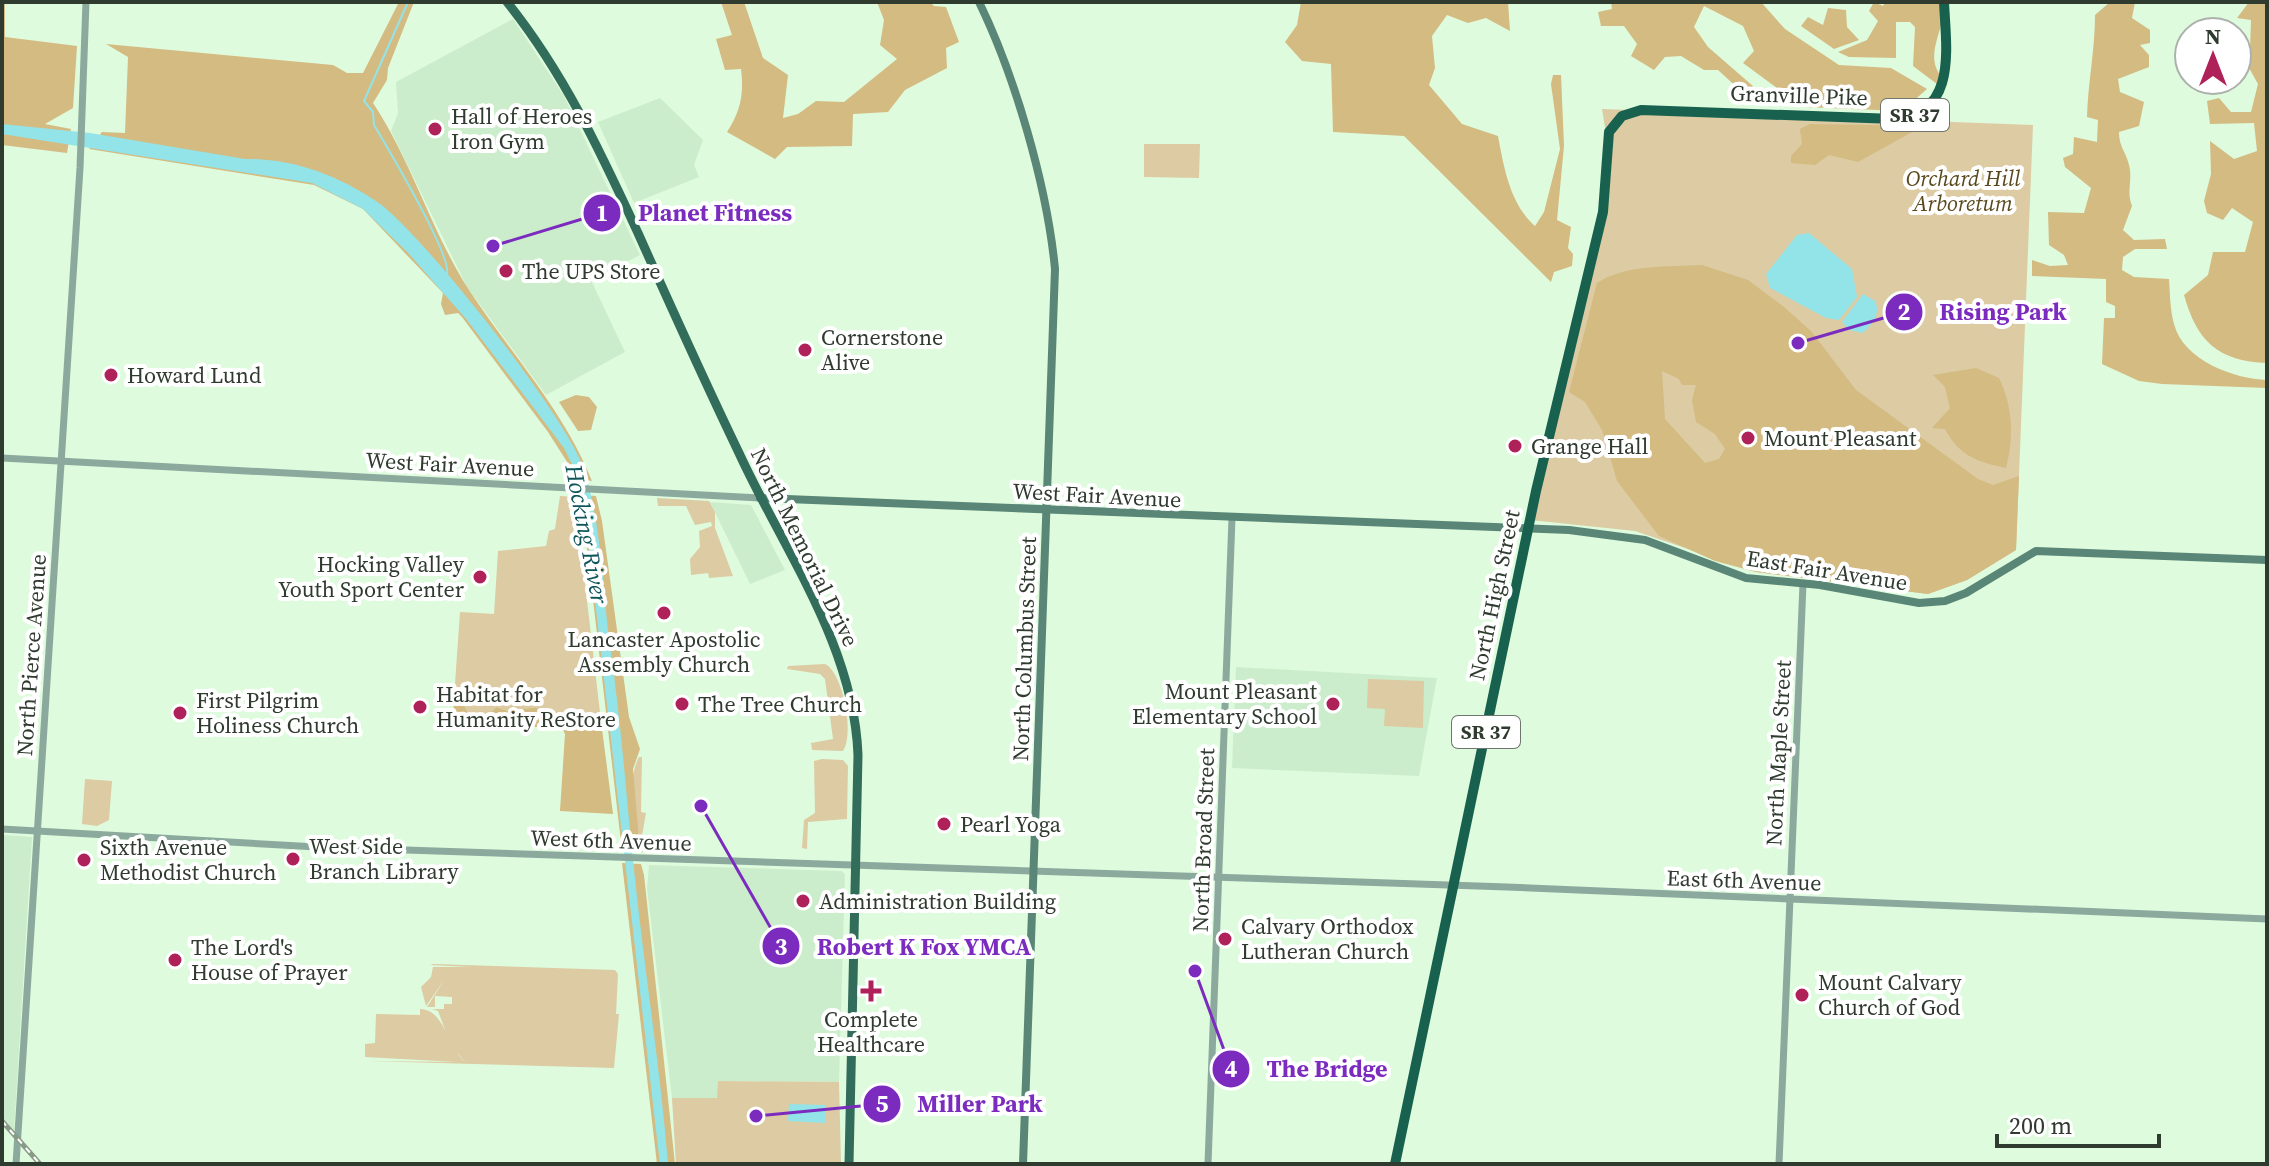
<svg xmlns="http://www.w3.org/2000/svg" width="2269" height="1166" viewBox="0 0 2269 1166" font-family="'Source Serif 4',serif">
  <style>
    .built { fill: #ccedcb }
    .green { fill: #dccba3 }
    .forest { fill: #d3bb82; fill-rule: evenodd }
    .water { fill: #93e4e8 }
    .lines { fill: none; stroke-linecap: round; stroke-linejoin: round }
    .stream { stroke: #93e4e8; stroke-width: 2 }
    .river { stroke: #93e4e8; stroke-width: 10 }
    .tertiary { stroke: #8ca99e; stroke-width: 7 }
    .secondary { stroke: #598677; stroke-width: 8 }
    .primary { stroke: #326c5b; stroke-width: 9 }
    .trunk { stroke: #19614f; stroke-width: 10 }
    .rail-casing { stroke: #889b86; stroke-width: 5 }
    .rail { stroke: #fff; stroke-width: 2; stroke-dasharray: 6; stroke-linecap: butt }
    .poi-dot { fill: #af2159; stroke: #fff; stroke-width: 3 }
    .labels { text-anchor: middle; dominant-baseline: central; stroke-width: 8; stroke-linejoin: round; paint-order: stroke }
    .shield { fill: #fff; stroke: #6e766d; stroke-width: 2 }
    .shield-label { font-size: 20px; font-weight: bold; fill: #303b2f }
    .street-label { font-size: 22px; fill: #303b2f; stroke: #fff }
    .poi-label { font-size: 22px; fill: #303b2f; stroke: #fff; text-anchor: start }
    .park-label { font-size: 22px; font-style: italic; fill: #59481b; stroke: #fff }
    .water-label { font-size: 24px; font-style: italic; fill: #0e5659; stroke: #fff }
    .leader { fill: none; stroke: #7b2cbf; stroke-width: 3 }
    .callout-dot { fill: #7b2cbf; stroke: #fff; stroke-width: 3 }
    .mark-label { font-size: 24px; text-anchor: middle; font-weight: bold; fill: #fff }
    .callout-label { font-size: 24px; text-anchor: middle; font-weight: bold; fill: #7b2cbf; stroke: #fff; stroke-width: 8; stroke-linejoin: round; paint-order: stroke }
  </style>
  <rect width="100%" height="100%" fill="#dffbdd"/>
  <!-- built -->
  <g class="built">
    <polygon points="513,19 564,96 640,255 591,280 625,352 546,395 467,287 391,131 398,113 396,82"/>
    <polygon points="660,98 703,140 694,165 699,177 634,203 598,122"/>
    <polygon points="710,502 751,505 785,570 750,584"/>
    <polygon points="1236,667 1437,678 1419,776 1232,768"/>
    <polygon points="2,835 32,837 14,1131 2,1117"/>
    <polygon points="649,865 841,871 845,874 839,1082 719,1081 717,1098 672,1098 647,888"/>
  </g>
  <!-- green -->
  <g class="green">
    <polygon points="1602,109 2033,125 2016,550 1967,580 1928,594 1756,572 1635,531 1530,520 1603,212 1608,146"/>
    <polygon points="1144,144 1200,144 1199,178 1144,177"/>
    <path d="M560 496 575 497 601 721C577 722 553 707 533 708 514 709 518 715 496 707L488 716 468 713 461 699 454 698 460 612 494 614 498 551 546 546 549 531 555 529Z"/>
    <polygon points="657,498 709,501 715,512 715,528 733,576 709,578 708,573 691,575 690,559 700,547 699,531 712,526 711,522 695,525 686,506 658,506"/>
    <path d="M825 664C843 672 855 735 843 751L812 750 811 743 833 739 825 679 820 674 787 669 788 666Z"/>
    <polygon points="1368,679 1424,681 1423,728 1384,726 1385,709 1367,708"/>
    <path d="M639 757H642L641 812 646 813 642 836 652 851 640 852C639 821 624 785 639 757Z"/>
    <polygon points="822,759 843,760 848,766 847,819 808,822 807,849 802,848 804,820 815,813 814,761"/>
    <polygon points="85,779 112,781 109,820 97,826 82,824"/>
    <path d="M433 964 615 970 618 974 616 1014H619L614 1068 367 1061 457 1062 365 1057V1044L375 1043 376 1014 420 1015V1009C444 1009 448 1047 465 1062L451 1045 438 1011 432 1009H444V1004H452V997L435 996V1007H427L445 979 426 1006 421 987 431 977 433 967H470L430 965Z"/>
    <polygon points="718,1081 839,1082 841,1164 676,1164 672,1098 717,1098"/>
  </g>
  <!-- forest -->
  <g class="forest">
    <polygon points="2,2 5,2 5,37 77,46 73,108 45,124 71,129 67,153 2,145"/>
    <path d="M399 2H414L388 68 387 80 373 103C412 162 431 231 469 290 511 354 563 409 592 481L578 479 548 432 462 317 458 313 445 315 441 304 443 293 363 209 314 185 89 149 102 132 125 133 128 57 106 44 333 65 347 73H363Z"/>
    <path d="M721 2H744L763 58 788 75 783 118 798 114 816 101 844 102 897 59 880 45 884 20 877 2H930L934 6 946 7 959 42 946 48 947 68 905 90 888 112 853 114 852 146 787 147 775 159 727 132C741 110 744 94 741 69L725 70 716 39 732 35Z"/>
    <path d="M1301 2H1508L1510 31 1486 18 1468 23 1447 15 1432 36 1435 68 1429 85 1462 124 1498 136C1504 168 1510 204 1535 226L1544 212 1560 149 1551 84 1553 75H1561L1564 146 1557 220 1571 227 1568 248 1573 254 1572 266 1554 272 1551 282 1404 136 1333 132 1331 64 1302 61 1285 42 1297 25Z"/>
    <polygon points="1611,2 1761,2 1785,29 1839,65 1891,68 1927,89 1902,111 1803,107 1743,63 1754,51 1743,26 1704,6 1694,27 1708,47 1776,106 1754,103 1718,70 1704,70 1681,56 1665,57 1654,70 1631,56 1637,44 1624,26 1601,26 1598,12 1612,9"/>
    <path d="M1874 2 1883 6 1885 2 1940 4C1941 10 1942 19 1941 25 1937 41 1928 60 1941 76L1937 84 1913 66 1915 27 1910 22H1896V58L1849 57 1838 52 1867 40 1878 21 1869 11Z"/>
    <path d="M2110 2H2135L2132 18 2150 30V43L2140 45 2149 55V67L2118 79 2120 92 2144 102 2139 126 2119 132C2119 147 2126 152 2129 165 2133 180 2126 191 2132 206L2123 230 2134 240 2165 239 2167 249H2135L2123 257 2122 270 2134 277 2169 279C2170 293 2170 310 2174 324 2183 360 2234 379 2267 380V388L2162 384 2139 381 2102 364 2104 318H2115V306L2106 302V279L2032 276V260L2050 266 2068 265 2064 255 2049 245 2048 212 2084 213 2091 188 2065 167 2063 158 2073 154 2074 137 2097 142 2098 120 2087 117C2088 82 2095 50 2095 15Z"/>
    <path d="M2249 2H2267V363C2217 361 2197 341 2184 295L2208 275 2213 252H2245L2253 222 2232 208 2223 220 2207 213 2204 201 2211 174 2210 141 2234 159 2257 151 2254 123 2210 124 2207 101 2219 98 2231 112H2251L2258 84 2243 57H2237V51L2250 50 2251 20 2237 18Z"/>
    <polygon points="1828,8 1846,10 1847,27 1859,40 1834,49 1801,26 1808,17 1823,25"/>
    <polygon points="1810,124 1923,126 1858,162 1829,155 1815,165 1791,163 1791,156 1802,144 1800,129"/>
    <path d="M1702 265 1748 280 1784 307 1811 331 1856 390 1978 479 1993 485 2019 476 2016 550 1967 580 1928 594 1756 572 1715 561 1659 536 1617 481 1602 430 1585 402 1569 392 1597 283C1626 264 1668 267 1702 265ZM1662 371 1679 379 1682 385H1696L1692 400 1696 422 1715 434 1725 449 1719 459 1705 463 1665 419Z"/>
    <path d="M1976 368 1999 378C2013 407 2014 437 2006 468 1978 462 1959 456 1945 429L1932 428 1950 408 1945 387 1933 375Z"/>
    <polygon points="576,395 589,397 597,407 591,430 578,431 559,402"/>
    <polygon points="581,495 596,496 602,521 629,717 640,749 633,769 640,852 622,851"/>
    <path d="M454 698 461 699 468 713 488 716 496 707C518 715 513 709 533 708 553 707 577 722 601 721L613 814 560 811 565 734 562 728 453 724Z"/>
    <polygon points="622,863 641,864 644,875 675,1164 657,1164"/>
  </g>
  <!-- water -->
  <g class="water">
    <path d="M2 124 90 133 245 159C292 158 337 175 376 201 420 230 566 416 583 467 602 524 602 587 610 646 621 720 626 795 634 869 644 968 660 1065 668 1164H660L656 1130 584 505 575 470 564 448 467 320 402 246 391 223 312 183 2 134Z"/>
    <polygon points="1809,233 1852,269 1857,297 1839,320 1826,318 1770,288 1766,274 1797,235"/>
    <path d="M1863 294 1875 301C1881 314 1872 324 1863 333L1849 330 1842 322Z"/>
    <polygon points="789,1104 826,1105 825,1123 788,1121"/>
  </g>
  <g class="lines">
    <!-- stream -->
    <path class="stream" d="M408 2 364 101 373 112 374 125C387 147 452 256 447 274"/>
    <!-- river -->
    <polyline class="river" points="369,208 409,247"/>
    <!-- tertiary -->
    <g class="tertiary">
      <polyline points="2,458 760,498"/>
      <polyline points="2,829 317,847 1507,887 2267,919"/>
      <polyline points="16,1164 80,168 86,2"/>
      <polyline points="1208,1164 1232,518"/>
      <polyline points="1779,1164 1803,584"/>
    </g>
    <!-- secondary -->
    <g class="secondary">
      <path d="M979 2C1015 76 1047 186 1055 269L1023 1164"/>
      <polyline points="760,498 1569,530 1645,540 1746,578 1820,585 1919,603 1945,601 1966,593 2036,551 2267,560"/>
    </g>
    <!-- primary -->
    <path class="primary" d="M507 2C564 73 600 151 638 233 671 307 704 380 739 453 784 551 854 645 858 755L849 1164"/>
    <!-- trunk -->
    <path class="trunk" d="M1395 1164 1536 491 1603 212 1609 132 1622 116 1641 110 1895 119C1958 114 1946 47 1944 2"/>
    <defs>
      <polyline id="rail" points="2,1121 40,1164"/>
    </defs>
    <!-- rail casing -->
    <use href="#rail" class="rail-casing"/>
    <!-- rail -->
    <use href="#rail" class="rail"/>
  </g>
  <!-- markers -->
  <g class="poi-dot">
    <circle cx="435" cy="129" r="8"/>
    <circle cx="506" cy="271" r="8"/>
    <circle cx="805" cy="350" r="8"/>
    <circle cx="111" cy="375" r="8"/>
    <circle cx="1748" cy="438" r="8"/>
    <circle cx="1515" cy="446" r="8"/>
    <circle cx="480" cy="577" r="8"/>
    <circle cx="664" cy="613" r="8"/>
    <circle cx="682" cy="704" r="8"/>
    <circle cx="1333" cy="704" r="8"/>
    <circle cx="420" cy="707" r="8"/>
    <circle cx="180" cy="713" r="8"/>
    <circle cx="944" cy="824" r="8"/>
    <circle cx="293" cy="859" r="8"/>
    <circle cx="84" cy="860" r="8"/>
    <circle cx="803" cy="901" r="8"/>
    <circle cx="1225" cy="939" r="8"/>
    <circle cx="175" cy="960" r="8"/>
    <path d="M867 979h8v8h8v8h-8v8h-8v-8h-8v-8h8z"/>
    <circle cx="1802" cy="995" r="8"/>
  </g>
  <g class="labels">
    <!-- shield labels -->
    <g class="shield">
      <rect x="1881" y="99" width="68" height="32" rx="6"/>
      <rect x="1452" y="716" width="68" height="32" rx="6"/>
    </g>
    <g class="shield-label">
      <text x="1915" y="115">SR 37</text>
      <text x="1486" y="732">SR 37</text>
    </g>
    <!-- street labels -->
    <g class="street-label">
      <text transform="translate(1799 95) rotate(2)">Granville Pike</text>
      <text transform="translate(450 464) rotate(3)">West Fair Avenue</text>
      <text transform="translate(1097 495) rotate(3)">West Fair Avenue</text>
      <text transform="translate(805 547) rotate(64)">North Memorial Drive</text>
      <text transform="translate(1827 570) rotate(9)">East Fair Avenue</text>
      <text transform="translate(1494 595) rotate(-78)">North High Street</text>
      <text transform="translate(1024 649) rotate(-88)">North Columbus Street</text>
      <text transform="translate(31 655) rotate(-86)">North Pierce Avenue</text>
      <text transform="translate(1778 753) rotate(-87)">North Maple Street</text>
      <text transform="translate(611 840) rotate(2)">West 6th Avenue</text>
      <text transform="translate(1203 840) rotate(-88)">North Broad Street</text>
      <text transform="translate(1744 880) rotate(2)">East 6th Avenue</text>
    </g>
    <!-- poi labels -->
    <g class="poi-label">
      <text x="451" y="116">Hall of Heroes<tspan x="451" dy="25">Iron Gym</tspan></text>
      <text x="522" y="271">The UPS Store</text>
      <text x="821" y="337">Cornerstone<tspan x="821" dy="25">Alive</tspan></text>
      <text x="127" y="375">Howard Lund</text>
      <text x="1764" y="438">Mount Pleasant</text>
      <text x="1531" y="446">Grange Hall</text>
      <text x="464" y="564" text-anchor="end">Hocking Valley<tspan x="464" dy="25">Youth Sport Center</tspan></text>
      <text x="664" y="639" text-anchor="middle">Lancaster Apostolic<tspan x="664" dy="25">Assembly Church</tspan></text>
      <text x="1317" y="691" text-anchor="end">Mount Pleasant<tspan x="1317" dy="25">Elementary School</tspan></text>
      <text x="436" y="694">Habitat for<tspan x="436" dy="25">Humanity ReStore</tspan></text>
      <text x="196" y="700">First Pilgrim<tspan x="196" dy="25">Holiness Church</tspan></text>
      <text x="698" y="704">The Tree Church</text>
      <text x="960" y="824">Pearl Yoga</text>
      <text x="309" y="846">West Side<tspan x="309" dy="25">Branch Library</tspan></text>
      <text x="100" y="847">Sixth Avenue<tspan x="100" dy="25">Methodist Church</tspan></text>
      <text x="819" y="901">Administration Building</text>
      <text x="1241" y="926">Calvary Orthodox<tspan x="1241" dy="25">Lutheran Church</tspan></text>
      <text x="191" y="947">The Lord's<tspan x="191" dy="25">House of Prayer</tspan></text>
      <text x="1818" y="982">Mount Calvary<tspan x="1818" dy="25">Church of God</tspan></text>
      <text x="871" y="1019" text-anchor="middle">Complete<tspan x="871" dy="25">Healthcare</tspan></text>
    </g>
    <!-- park labels -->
    <g class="park-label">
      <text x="1963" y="178">Orchard Hill<tspan x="1963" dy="25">Arboretum</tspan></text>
    </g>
    <!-- water labels -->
    <g class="water-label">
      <text transform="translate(587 534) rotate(79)">Hocking River</text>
    </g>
  </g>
  <!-- callouts -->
  <path class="leader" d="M493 246L602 213M1798 343L1904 312M701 806L781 946M1195 971L1231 1069M756 1116L882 1104"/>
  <g class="callout-dot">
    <circle cx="493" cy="246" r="8"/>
    <circle cx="1798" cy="343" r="8"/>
    <circle cx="701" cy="806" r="8"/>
    <circle cx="1195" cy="971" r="8"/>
    <circle cx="756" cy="1116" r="8"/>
    <circle cx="602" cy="213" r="20"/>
    <circle cx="1904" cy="312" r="20"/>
    <circle cx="781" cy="946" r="20"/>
    <circle cx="1231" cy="1069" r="20"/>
    <circle cx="882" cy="1104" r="20"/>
  </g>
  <g class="mark-label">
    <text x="602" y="221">1</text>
    <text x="1904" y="320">2</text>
    <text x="781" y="955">3</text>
    <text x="1231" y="1077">4</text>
    <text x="882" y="1112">5</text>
  </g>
  <g class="callout-label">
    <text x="715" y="221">Planet Fitness</text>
    <text x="2003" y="320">Rising Park</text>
    <text x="924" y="955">Robert K Fox YMCA</text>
    <text x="1327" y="1077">The Bridge</text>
    <text x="980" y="1112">Miller Park</text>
  </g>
  <!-- border -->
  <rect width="2269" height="1166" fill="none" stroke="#303b2f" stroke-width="8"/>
  <!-- north arrow -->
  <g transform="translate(2213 56)"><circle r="38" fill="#ffffff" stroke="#acb1ac" stroke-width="2"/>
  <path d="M0-6L14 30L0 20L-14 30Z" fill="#af2159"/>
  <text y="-12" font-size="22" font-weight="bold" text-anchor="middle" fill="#303b2f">N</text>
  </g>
  <!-- scale -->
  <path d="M1997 1134v12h162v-12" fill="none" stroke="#303b2f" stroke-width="4"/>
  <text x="2009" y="1134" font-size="24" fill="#303b2f" stroke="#ffffff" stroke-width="6" paint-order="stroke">200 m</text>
</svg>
